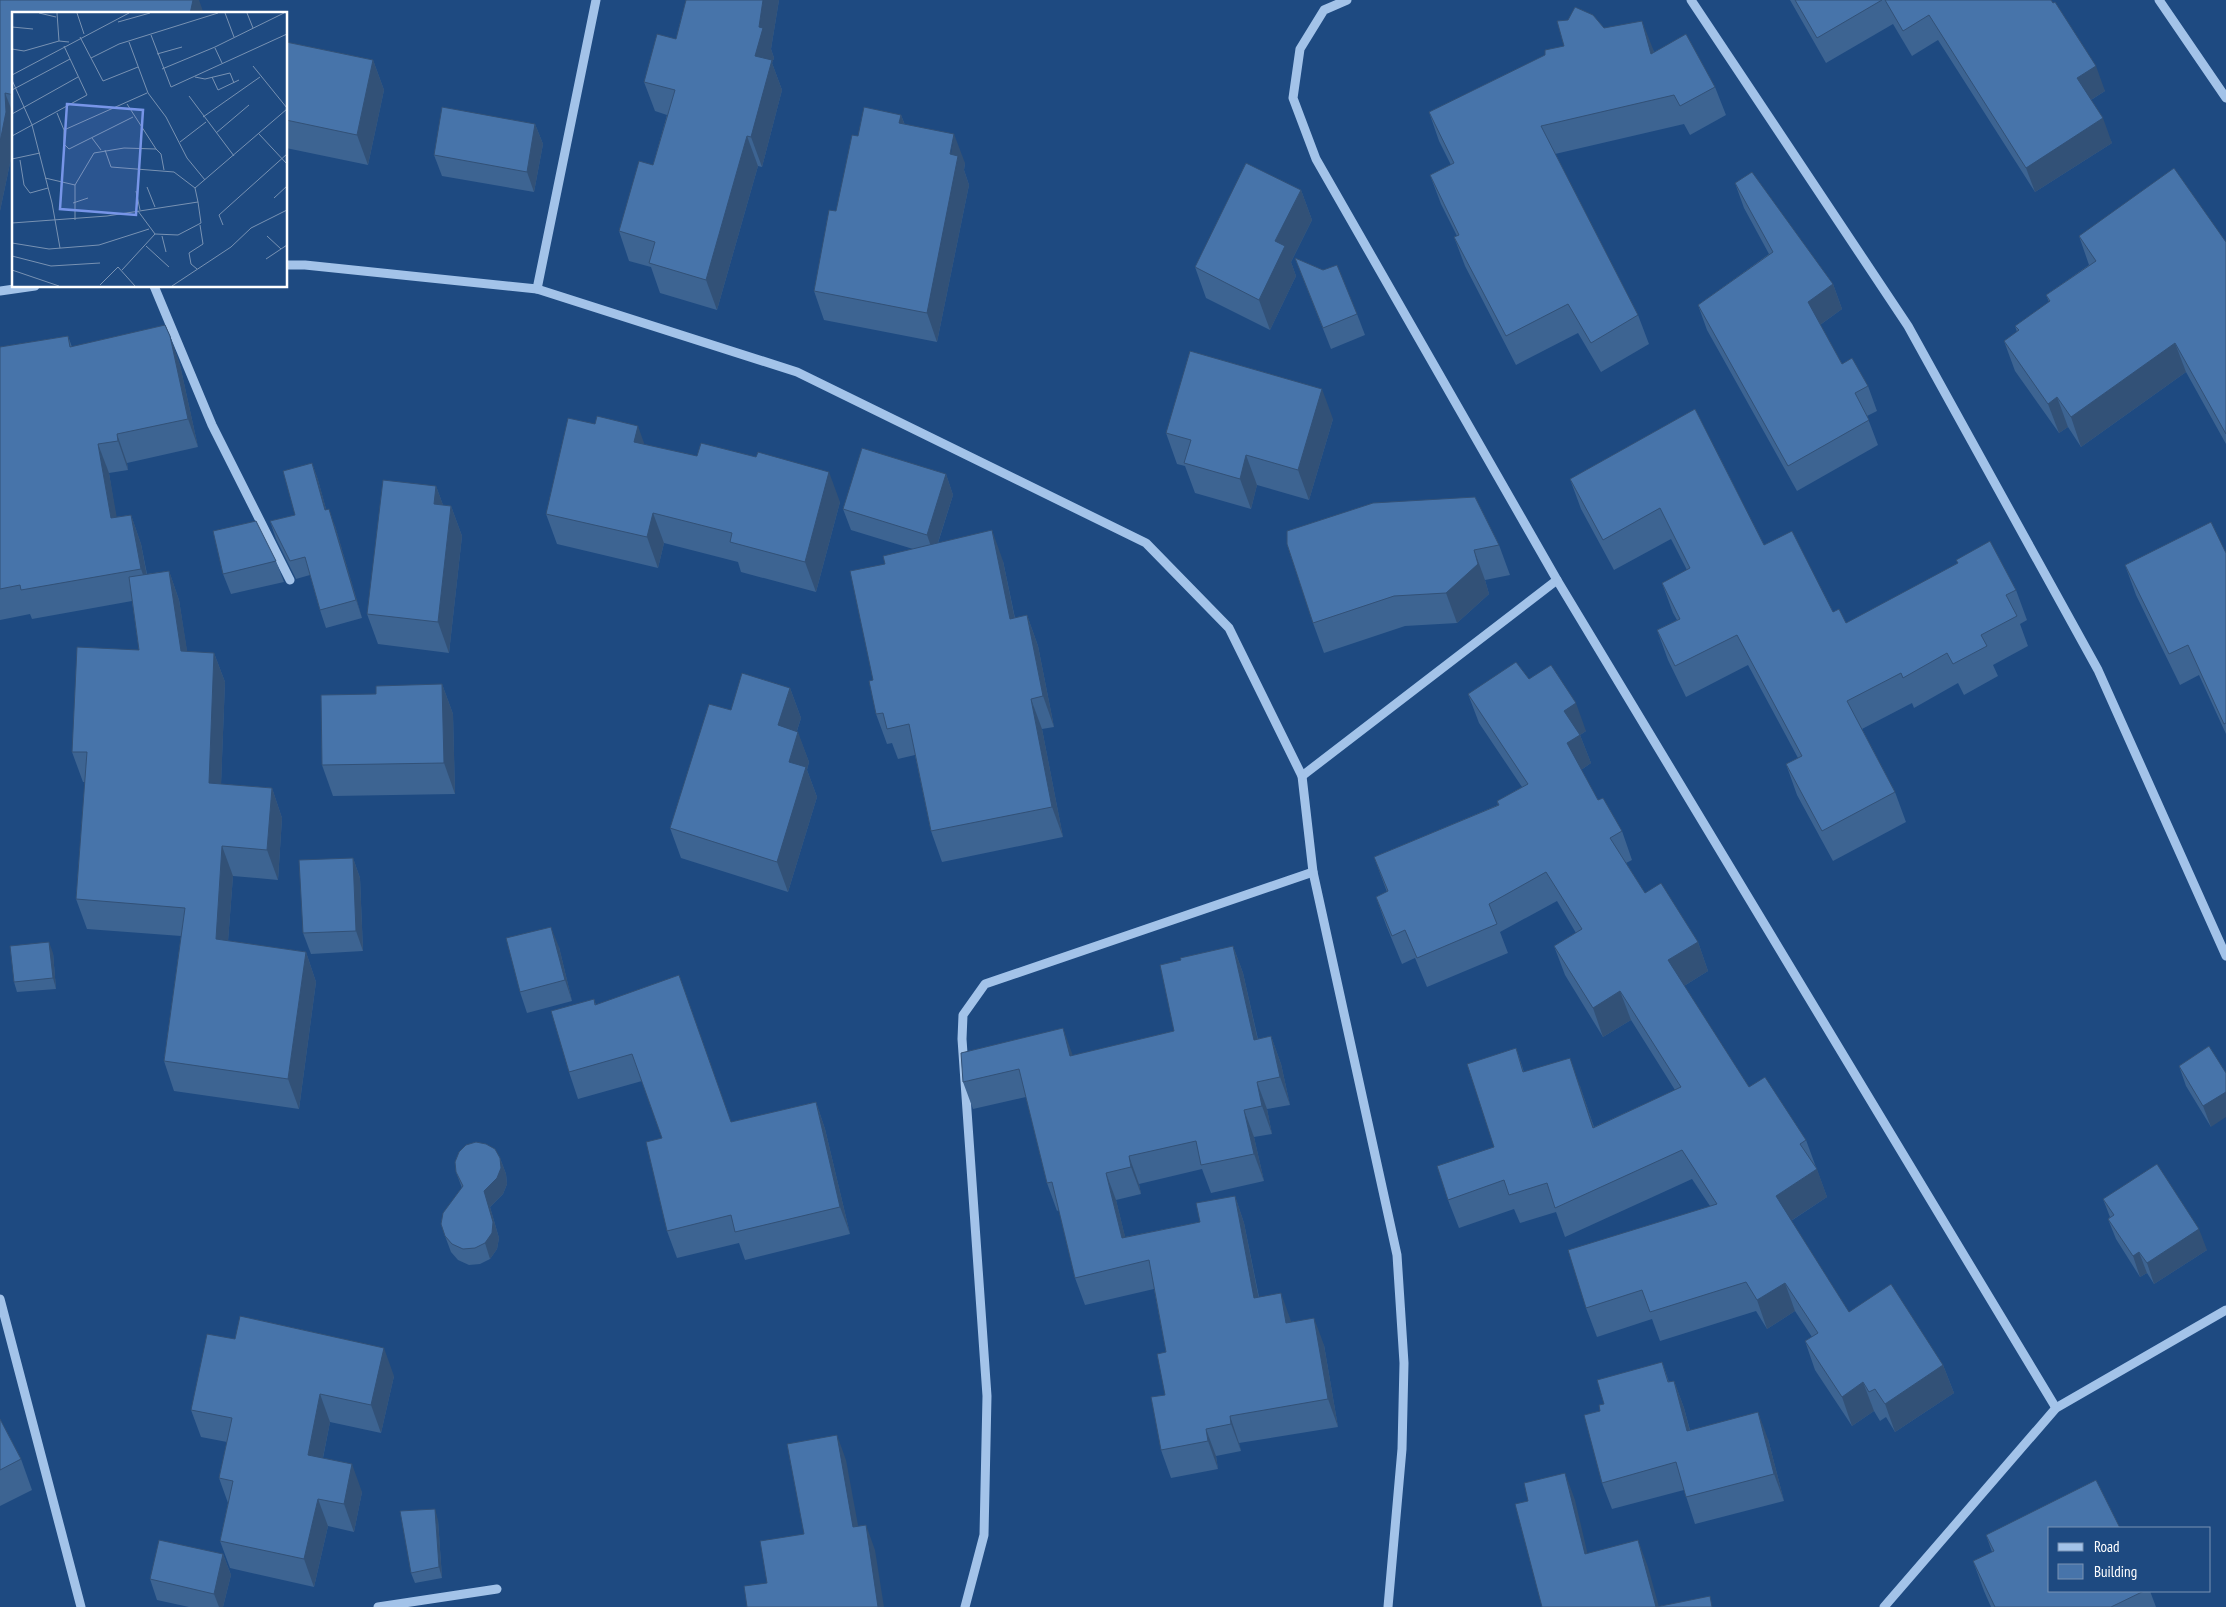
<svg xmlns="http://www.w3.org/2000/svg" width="2226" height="1607" viewBox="0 0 2226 1607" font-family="'PT Sans Narrow',sans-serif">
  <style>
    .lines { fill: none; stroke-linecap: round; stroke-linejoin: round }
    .minor { stroke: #a3c3e9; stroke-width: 9 }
    .wall { fill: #3d6492 }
    .shaded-wall { fill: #325177 }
    .building { fill: #4774aa; stroke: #325177 }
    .inset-road { fill: none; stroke: #7892b3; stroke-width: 1 }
    .view { fill: #7795e8; fill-opacity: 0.15; stroke: #7795e8; stroke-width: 2.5 }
    .inset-edge { fill: none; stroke: #fff; stroke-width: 2.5 }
  </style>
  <rect width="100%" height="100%" fill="#1e4a81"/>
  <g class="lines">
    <!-- minor -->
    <g class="minor">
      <polyline points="1347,0 1324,10 1300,49 1293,98 1316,159 1557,580 2056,1408"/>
      <polyline points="1691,0 1908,326 2098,670 2226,956"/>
      <polyline points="2159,0 2226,98"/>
      <polyline points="286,265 305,265 537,289 797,372 1146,543 1229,628 1302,776 1313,872 1397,1255 1404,1363 1402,1449 1388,1607"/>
      <polyline points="154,286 212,425 290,580"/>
      <polyline points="537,289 596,0"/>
      <polyline points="0,291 35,286"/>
      <polyline points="1302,776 1557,580"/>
      <polyline points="0,1299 81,1607"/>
      <polyline points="378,1607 497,1589"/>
      <polyline points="965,1607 984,1535 987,1396 962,1039 963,1015 985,984 1313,872"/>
      <polyline points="1884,1607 2056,1408 2226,1310"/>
    </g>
  </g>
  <!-- wall -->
  <g class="wall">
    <polygon points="0,0 14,14 14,144 0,211"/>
    <polygon points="686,0 779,0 771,49 774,58 772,63 782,90 762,167 758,166 717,310 660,293 651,267 629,261 619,231 653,165 667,115 655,111 644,82 676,39"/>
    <polygon points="1790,0 2051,0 2105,91 2091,100 2112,143 2035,192 1938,40 1912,56 1893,24 1826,63"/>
    <polygon points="1604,28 1653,49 1654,53 1715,87 1726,115 1690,135 1684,124 1555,154 1638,315 1649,344 1601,372 1578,333 1516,365 1465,266 1454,237 1457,236 1441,204 1430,175 1451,165 1439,141 1429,112 1564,46"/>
    <polygon points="286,42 373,60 384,90 368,165 286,148"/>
    <polygon points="901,115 905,125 965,163 964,170 969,185 937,342 824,320 814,291 836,211 858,136"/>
    <polygon points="535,124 543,144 534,192 442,176 434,155"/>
    <polygon points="1735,183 1833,284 1842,309 1820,325 1842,364 1868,386 1877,411 1867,416 1878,445 1797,491 1707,330 1698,305 1769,254 1744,208"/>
    <polygon points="1301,190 1312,220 1291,262 1296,276 1270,330 1206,298 1195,267"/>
    <polygon points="2079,236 2226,242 2226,444 2186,372 2081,447 2068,427 2059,433 2015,371 2004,341 2017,332 2015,326 2049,302 2046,295 2089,265"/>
    <polygon points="1295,258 1323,270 1357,314 1365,335 1331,349"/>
    <polygon points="68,336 72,347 170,336 180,365 198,447 127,463 128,470 109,473 116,517 131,515 141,544 147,574 169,571 179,600 187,652 214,653 225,682 221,784 272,788 282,818 278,880 233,876 228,941 306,952 316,982 299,1109 174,1091 164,1061 181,936 87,929 76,899 85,782 83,782 72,752 139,650 132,601 32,619 30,614 0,620 0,347"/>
    <polygon points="1695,409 1764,545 1833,612 1846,623 2016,590 2027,620 2020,624 2028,646 1993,665 1998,676 1964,695 1958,683 1914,708 1912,703 1862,729 1895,792 1906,822 1833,861 1797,795 1786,764 1798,758 1748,665 1686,697 1668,660 1657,630 1677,620 1673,613 1662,583 1687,570 1671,539 1614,570 1581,509 1570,479"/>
    <polygon points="1333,419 1309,500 1257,485 1251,509 1195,493 1185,466 1177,464 1166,433"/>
    <polygon points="644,444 840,502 816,592 741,572 738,562 664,543 658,568 557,544 546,514"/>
    <polygon points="312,463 318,480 326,509 335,526 362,618 326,628 320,610 310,575 296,579 276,539 270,521 295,515"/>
    <polygon points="946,474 953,495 938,543 1003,561 1015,618 1027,615 1038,646 1054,727 1042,729 1063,837 942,862 931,831 915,755 898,759 892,743 887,744 876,714 873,680 885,564 913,549 851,530 843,509"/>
    <polygon points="436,486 443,505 451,506 462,536 449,653 378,644 367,614"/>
    <polygon points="1287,544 1499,545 1510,575 1485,580 1489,594 1457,623 1405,626 1324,653 1313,623"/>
    <polygon points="2226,553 2226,734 2199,675 2180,685 2136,595 2125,565"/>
    <polygon points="276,561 284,582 231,594 223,574"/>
    <polygon points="1529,679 1586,731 1580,735 1591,763 1581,770 1598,800 1622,831 1632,860 1626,863 1645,893 1698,942 1708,971 1684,986 1749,1087 1806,1140 1827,1197 1791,1221 1849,1312 1943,1365 1954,1393 1895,1432 1886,1417 1880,1421 1874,1411 1852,1426 1815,1370 1805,1341 1812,1337 1795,1311 1767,1329 1756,1311 1660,1341 1652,1319 1597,1337 1586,1308 1710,1206 1692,1179 1565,1237 1556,1212 1520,1223 1514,1209 1459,1228 1448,1200 1494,1147 1516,1048 1524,1072 1580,1086 1594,1127 1675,1090 1631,1020 1603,1037 1565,975 1554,946 1576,933 1557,901 1500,932 1508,953 1427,987 1415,958 1402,964 1386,925 1376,897 1387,892 1374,857 1498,805 1497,801 1522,787 1479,723 1468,694"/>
    <polygon points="442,684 453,714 455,794 333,796 322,765"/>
    <polygon points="790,688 801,718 797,731 809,762 807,770 817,797 788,892 681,858 670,828 731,710"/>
    <polygon points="353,858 360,878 363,951 311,954 303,933"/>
    <polygon points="1233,946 1243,973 1258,1039 1271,1036 1281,1064 1290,1105 1267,1109 1272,1134 1254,1137 1264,1181 1211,1193 1202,1169 1139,1184 1141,1194 1116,1200 1125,1237 1200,1222 1235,1196 1244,1223 1259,1297 1291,1322 1324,1345 1338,1427 1239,1443 1241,1451 1216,1456 1218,1469 1171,1478 1161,1450 1165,1395 1166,1352 1154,1289 1085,1305 1075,1278 1059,1210 1057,1211 1047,1183 1026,1097 973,1109 963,1082 1174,1031 1181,960"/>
    <polygon points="559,947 572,1001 527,1013 520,992"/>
    <polygon points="53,953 56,989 17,992 14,982"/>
    <polygon points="594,999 596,1005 731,1122 816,1102 825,1129 850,1234 745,1260 739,1243 677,1258 667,1231 662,1138 642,1081 578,1099 569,1072"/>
    <polygon points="2209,1046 2211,1127 2186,1086 2179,1066"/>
    <polygon points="500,1158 506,1174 507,1184 503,1194 490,1207 499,1238 497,1249 490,1259 480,1264 469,1265 458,1260 451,1252 445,1236 462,1188 456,1172"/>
    <polygon points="2103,1199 2207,1250 2154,1284 2147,1273 2140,1277 2116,1239 2108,1219 2110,1217"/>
    <polygon points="1662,1362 1669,1382 1674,1381 1684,1408 1690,1430 1768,1439 1784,1501 1695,1524 1684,1490 1612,1509 1602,1483 1600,1411 1604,1404"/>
    <polygon points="394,1376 381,1433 330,1422 323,1458 362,1492 354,1532 328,1526 314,1587 230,1568 220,1541 228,1503 219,1478 227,1442 201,1437 191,1410"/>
    <polygon points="0,1419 21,1459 32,1490 0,1506"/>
    <polygon points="438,1520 442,1578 415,1583 411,1573"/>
    <polygon points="1986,1535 2050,1591 2150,1591 2156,1607 1991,1607 1984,1591 1973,1561 1992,1552"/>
    <polygon points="223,1554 231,1575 223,1607 189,1607 157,1600 150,1579"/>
  </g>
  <!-- shaded-wall -->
  <g class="shaded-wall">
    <polygon points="193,0 199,0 204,14 190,14"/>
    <polygon points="763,0 779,0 771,49 774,58 772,63 782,90 762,167 751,137 755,56 759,27"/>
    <polygon points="1642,21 1653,49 1661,83 1651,54"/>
    <polygon points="373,60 384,90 368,165 357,135"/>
    <polygon points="2096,66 2105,91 2086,103 2077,78"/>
    <polygon points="5,93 14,116 14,144 0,211 0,142"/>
    <polygon points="901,115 912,144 899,123"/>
    <polygon points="2103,118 2112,143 2035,192 2026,168"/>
    <polygon points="535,124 543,144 534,192 527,172"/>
    <polygon points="954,134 965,163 964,170 969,185 937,342 927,313"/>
    <polygon points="747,136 758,166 717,310 706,280"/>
    <polygon points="1301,190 1312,220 1291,262 1296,276 1270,330 1259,300 1275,241"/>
    <polygon points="1833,284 1842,309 1817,327 1808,302"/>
    <polygon points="170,336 180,365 198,447 188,419"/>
    <polygon points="2175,343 2186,372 2081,447 2071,417"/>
    <polygon points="1322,389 1333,419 1309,500 1298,470"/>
    <polygon points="2057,397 2068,427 2059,433 2048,404"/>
    <polygon points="638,426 649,457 634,442"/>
    <polygon points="117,434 127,463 128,470 118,441"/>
    <polygon points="98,444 109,473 122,547 111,518"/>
    <polygon points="1246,455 1257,485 1251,509 1240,479"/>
    <polygon points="312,463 318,480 331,527 325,510"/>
    <polygon points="829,472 840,502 816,592 805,562"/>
    <polygon points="946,474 953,495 934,555 927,535"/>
    <polygon points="436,486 447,516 434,504"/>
    <polygon points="451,506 462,536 449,653 438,622"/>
    <polygon points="329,509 335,526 362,618 356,600"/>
    <polygon points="653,513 664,543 658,568 647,537"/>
    <polygon points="131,515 141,544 151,598 141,569"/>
    <polygon points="992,530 1003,561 1021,649 1010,619"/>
    <polygon points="1474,550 1485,580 1489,594 1457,623 1446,593"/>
    <polygon points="169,571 179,600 192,681 181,651"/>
    <polygon points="1027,615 1038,646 1054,727 1043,696"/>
    <polygon points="214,653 225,682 220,813 209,783"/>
    <polygon points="442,684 453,714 455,794 444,763"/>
    <polygon points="790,688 801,718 789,755 778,725"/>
    <polygon points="1031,699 1042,729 1063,837 1052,807"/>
    <polygon points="1576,703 1586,731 1580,735 1591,763 1578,772 1567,743 1564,711"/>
    <polygon points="798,732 809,762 807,770 817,797 788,892 777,862 789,762"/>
    <polygon points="272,788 282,818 278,880 267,850"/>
    <polygon points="222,846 233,876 226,968 216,939"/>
    <polygon points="353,858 360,878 363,951 356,931"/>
    <polygon points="551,927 559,947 572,1001 565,980"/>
    <polygon points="49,942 53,953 56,989 53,978"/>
    <polygon points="1698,942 1708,971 1679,989 1668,960"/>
    <polygon points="1233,946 1243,973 1264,1068 1254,1040"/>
    <polygon points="306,952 316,982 299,1109 288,1079"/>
    <polygon points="1620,991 1631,1020 1603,1037 1593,1008"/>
    <polygon points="1063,1028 1073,1056 1070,1056"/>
    <polygon points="1271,1036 1281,1064 1290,1105 1280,1077"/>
    <polygon points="1570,1058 1580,1086 1603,1156 1593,1128"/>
    <polygon points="1257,1082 1267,1109 1272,1134 1262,1106"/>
    <polygon points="2226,1092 2226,1117 2211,1127 2203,1106"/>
    <polygon points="816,1102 825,1129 850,1234 840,1207"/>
    <polygon points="1244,1110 1254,1137 1264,1181 1254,1154"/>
    <polygon points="1129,1156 1139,1184 1141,1194 1131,1167"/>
    <polygon points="500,1158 506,1174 507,1184 503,1194 490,1207 499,1238 497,1249 490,1259 485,1243 484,1191"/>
    <polygon points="1817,1169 1827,1197 1786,1224 1776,1196"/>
    <polygon points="1106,1173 1116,1200 1132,1265 1122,1238"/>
    <polygon points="1235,1196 1244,1223 1264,1325 1254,1298"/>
    <polygon points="2199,1229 2207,1250 2154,1284 2147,1263"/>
    <polygon points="2139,1252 2147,1273 2140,1277 2133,1256"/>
    <polygon points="1785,1283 1795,1311 1767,1329 1757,1300"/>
    <polygon points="1281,1293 1291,1321 1296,1350 1286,1323"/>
    <polygon points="1314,1318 1324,1345 1338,1427 1328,1399"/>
    <polygon points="384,1348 394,1376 381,1433 371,1405"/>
    <polygon points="1943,1365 1954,1393 1895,1432 1885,1404"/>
    <polygon points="1674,1381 1684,1408 1697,1458 1687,1431"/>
    <polygon points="1863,1382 1874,1411 1852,1426 1842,1397"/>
    <polygon points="320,1394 330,1422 318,1482 308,1455"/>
    <polygon points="1758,1412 1768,1439 1784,1501 1774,1474"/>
    <polygon points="1230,1416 1239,1443 1241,1451 1231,1424"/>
    <polygon points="1206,1429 1216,1456 1218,1469 1208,1441"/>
    <polygon points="837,1435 846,1460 863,1552 853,1527"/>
    <polygon points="352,1464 362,1492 354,1532 344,1504"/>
    <polygon points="1565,1473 1575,1500 1594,1581 1585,1554"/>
    <polygon points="318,1499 328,1526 314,1587 304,1559"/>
    <polygon points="435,1509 438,1520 442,1578 439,1567"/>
    <polygon points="866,1525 875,1550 884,1607 878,1607"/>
    <polygon points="1638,1540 1648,1567 1659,1607 1656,1607"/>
    <polygon points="223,1554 231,1575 223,1607 219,1607 214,1594"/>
  </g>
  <!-- building -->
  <g class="building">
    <polygon points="0,0 193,0 190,14 14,14 14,95 5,93 6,112 0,142"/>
    <polygon points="686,0 763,0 759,27 763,28 755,56 772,60 751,137 747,136 706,280 649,263 655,242 619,231 639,161 653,165 675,90 644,82 657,34 676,39"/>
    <polygon points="1795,0 1882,0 1817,38"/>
    <polygon points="1885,0 2051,0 2053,3 2055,2 2096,66 2077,78 2103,118 2026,168 1929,15 1903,31"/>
    <polygon points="1575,7 1593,15 1604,28 1642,21 1651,54 1686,34 1715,87 1680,106 1674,95 1541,126 1638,315 1591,343 1568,304 1506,336 1454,237 1459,235 1430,175 1454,163 1429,112 1545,55 1545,50 1564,46 1557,21 1568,20"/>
    <polygon points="286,42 373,60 357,135 286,120"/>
    <polygon points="442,107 535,124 527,172 434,155"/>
    <polygon points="864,107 901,115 899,123 954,134 950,154 958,156 927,313 814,291 829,210 836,211 852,135 858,136"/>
    <polygon points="1246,163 1301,190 1275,241 1285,246 1259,300 1195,267"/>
    <polygon points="2174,168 2226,242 2226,434 2175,343 2071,417 2057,397 2048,404 2004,341 2019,330 2015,326 2050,301 2046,295 2096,261 2079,236"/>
    <polygon points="1752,172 1833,284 1808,302 1842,364 1852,358 1868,386 1855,393 1869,420 1788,466 1698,305 1773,252 1735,183"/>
    <polygon points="1295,258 1323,270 1337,265 1357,314 1323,328"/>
    <polygon points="165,325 170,336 188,419 117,434 118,441 98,444 111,518 131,515 141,569 21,590 20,585 0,589 0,347 68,336 70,347"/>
    <polygon points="1190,351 1322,389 1298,470 1246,455 1240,479 1184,463 1191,440 1166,433"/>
    <polygon points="1695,409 1764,545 1792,531 1833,612 1839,609 1846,623 1958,563 1956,560 1990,541 2016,590 2006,595 2017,616 1981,635 1987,646 1953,664 1947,653 1903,678 1901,673 1847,701 1895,792 1822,831 1786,764 1802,756 1737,635 1675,666 1657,630 1680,619 1662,583 1690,568 1660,508 1603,540 1570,479"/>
    <polygon points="597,416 638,426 634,442 697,456 701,443 756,457 758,452 829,472 805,562 730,542 732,533 653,513 647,537 546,514 568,418 595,424"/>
    <polygon points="862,448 946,474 927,535 843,509"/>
    <polygon points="312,463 325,510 329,509 356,600 320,610 305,557 290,561 270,521 295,515 283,471"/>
    <polygon points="383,480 436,486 434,504 451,506 438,622 367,614"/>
    <polygon points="1475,497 1499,545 1474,550 1478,564 1446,593 1394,596 1313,623 1287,544 1287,531 1373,503"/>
    <polygon points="256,521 276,561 223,574 213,531"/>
    <polygon points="2211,522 2226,553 2226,723 2224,724 2188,645 2169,654 2125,565"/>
    <polygon points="992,530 1010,619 1027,615 1043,696 1031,699 1052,807 931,831 909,724 887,729 883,713 876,714 869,681 873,680 850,571 885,564 883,556"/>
    <polygon points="169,571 181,651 214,653 209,783 272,788 267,850 222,846 216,939 306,952 288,1079 164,1061 185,908 76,899 87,752 72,752 77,647 139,650 129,577"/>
    <polygon points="1516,662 1529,679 1551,665 1576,703 1564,711 1580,735 1567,743 1598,800 1603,798 1622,831 1610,838 1645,893 1661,883 1698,942 1668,960 1749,1087 1765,1077 1806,1140 1800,1144 1817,1169 1776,1196 1849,1312 1891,1284 1943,1365 1885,1404 1875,1389 1869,1392 1863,1382 1842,1397 1805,1341 1818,1333 1785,1283 1757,1300 1746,1282 1650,1312 1642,1290 1586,1308 1568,1250 1717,1204 1682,1150 1555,1208 1547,1183 1509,1195 1504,1180 1448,1200 1437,1166 1494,1147 1467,1064 1516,1048 1523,1072 1570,1058 1593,1128 1681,1087 1620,991 1593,1008 1554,946 1582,929 1546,872 1489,904 1497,924 1417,958 1405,930 1392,936 1376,897 1388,891 1374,857 1499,805 1497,801 1528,784 1468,694"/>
    <polygon points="742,673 790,688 778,725 798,732 789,762 806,767 777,862 670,828 709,704 731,710"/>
    <polygon points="442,684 444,763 322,765 321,695 376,694 376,686"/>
    <polygon points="353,858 356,931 303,933 299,860"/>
    <polygon points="551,927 565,980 520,992 506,938"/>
    <polygon points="49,942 53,978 14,982 10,946"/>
    <polygon points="1233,946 1254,1040 1271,1036 1280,1077 1257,1082 1262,1106 1244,1110 1254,1154 1201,1165 1196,1141 1129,1156 1131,1167 1106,1173 1122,1238 1200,1222 1196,1203 1235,1196 1254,1298 1281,1293 1286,1323 1314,1318 1328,1399 1230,1416 1231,1424 1206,1429 1208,1441 1161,1450 1151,1397 1165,1395 1157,1354 1166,1352 1149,1260 1075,1278 1052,1182 1047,1183 1019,1069 963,1082 961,1053 1063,1028 1070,1056 1174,1031 1160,965 1181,960 1180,958"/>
    <polygon points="679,975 731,1122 816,1102 840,1207 735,1232 731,1215 667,1231 646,1142 662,1138 632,1054 569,1072 551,1011 594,999 595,1005"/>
    <polygon points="2209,1046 2226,1073 2226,1092 2203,1106 2179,1066"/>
    <polygon points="476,1142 486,1144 495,1149 500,1158 501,1168 497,1178 484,1191 493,1222 492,1233 485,1243 475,1248 463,1249 452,1244 445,1236 441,1224 443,1213 463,1186 456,1172 455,1162 459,1152 466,1145"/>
    <polygon points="2157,1164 2199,1229 2147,1263 2139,1252 2133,1256 2108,1219 2114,1215 2103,1199"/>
    <polygon points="240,1316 384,1348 371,1405 320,1394 308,1455 352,1464 344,1504 318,1499 304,1559 220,1541 233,1481 219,1478 232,1418 191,1410 207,1334 235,1339"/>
    <polygon points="1662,1362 1668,1382 1674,1381 1687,1431 1758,1412 1774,1474 1686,1497 1676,1462 1602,1483 1584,1415 1600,1411 1599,1405 1604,1404 1597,1380"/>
    <polygon points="0,1419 21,1459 0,1470"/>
    <polygon points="837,1435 853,1527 866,1525 878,1607 747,1607 744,1586 767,1583 760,1541 804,1534 787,1444"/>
    <polygon points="1565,1473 1585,1554 1638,1540 1656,1607 1542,1607 1515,1504 1528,1501 1524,1483"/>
    <polygon points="2096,1480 2120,1528 2050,1528 2050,1591 2144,1591 2111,1607 1995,1607 1973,1561 1994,1551 1986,1535"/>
    <polygon points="435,1509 439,1567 411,1573 400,1511"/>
    <polygon points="159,1540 223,1554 214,1594 150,1579"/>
    <polygon points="1710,1596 1712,1607 1656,1607"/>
  </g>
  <!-- overview -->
  <g transform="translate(12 12)">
    <rect width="275" height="275" fill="#1e4a81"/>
    <path class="inset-road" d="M27 1 44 5M45 1 47 29M65 1 72 22M213 1 222 25M235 1 241 16M106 10 138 1M0 15 21 17M139 23 159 75 275 22M68 25 91 69 126 55M117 30 136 81 154 105 175 146 193 168M203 36 210 51M0 37 12 39 47 29 57 30M145 42 170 35M79 46 107 32 206 1M241 54 275 96M150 57 203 35 272 1M0 63 117 1M183 65 193 67 218 61 222 71M200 65 206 78 227 68M0 68 20 113 40 191 48 236M0 78 58 47M177 84 222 144M115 92 144 137M45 101 52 118V132L57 137 121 105M0 102 66 65M191 105 248 65M52 118 135 81M204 121 237 93M247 122 275 152M0 124 75 83 52 34M80 126 89 138M168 130 194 110M0 147 28 141M8 148 12 173 18 181 36 176M33 166 63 173M135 175 143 195M183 176 275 97M124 179 128 198M262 186 275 174M61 191 76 186M126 199 143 222 166 223 189 211 186 190M63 208V173L82 141 112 136 144 137 149 142 152 158M0 211 95 204 186 190 183 176 162 160 99 155 93 138M211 213 207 203 275 142M150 224 154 240M255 224 269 237M0 231 37 237 87 233 137 217M134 234 157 255M0 244 39 254 88 251M254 247 275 233M185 257 179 252 177 241 191 232 188 213M0 258 47 274M110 258 143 222M88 273 106 255 123 274M160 274 219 235 239 216 275 198"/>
    <path class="view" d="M55 92 131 98 124 203 48 197Z"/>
    <rect width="275" height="275" class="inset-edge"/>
  </g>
  <!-- legend -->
  <rect x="2048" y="1527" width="162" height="65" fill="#1e4a81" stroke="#7892b3"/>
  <rect x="2058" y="1543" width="25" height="8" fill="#a3c3e9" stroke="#7892b3"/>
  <text x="2094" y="1552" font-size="15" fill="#ffffff">Road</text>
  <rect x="2058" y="1564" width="25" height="15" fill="#4774aa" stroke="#7892b3"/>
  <text x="2094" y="1577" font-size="15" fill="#ffffff">Building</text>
</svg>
